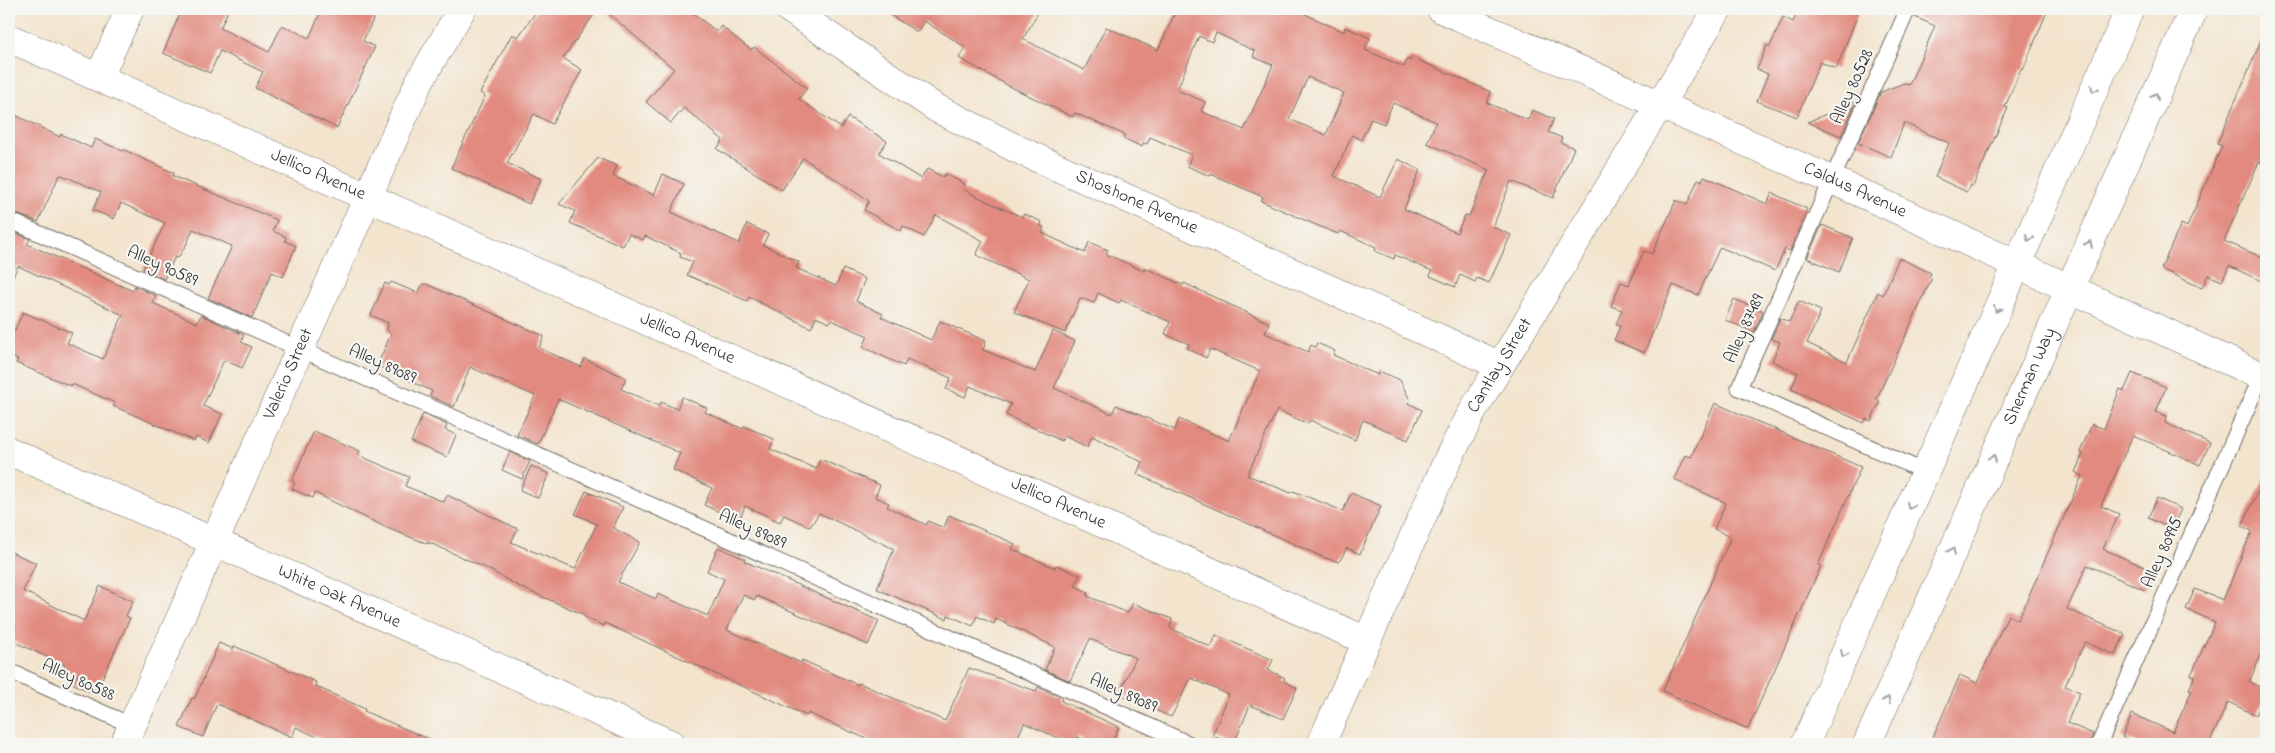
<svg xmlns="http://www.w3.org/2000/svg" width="2275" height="753" viewBox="0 0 2275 753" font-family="'Indie Flower',sans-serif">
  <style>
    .building { fill: #e28a7f; fill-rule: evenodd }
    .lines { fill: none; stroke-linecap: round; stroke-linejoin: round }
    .service-casing { stroke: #716c64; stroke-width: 17 }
    .minor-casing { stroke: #716c64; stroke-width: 29 }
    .tertiary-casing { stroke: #716c64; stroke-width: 29 }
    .primary-casing { stroke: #716c64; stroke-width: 29 }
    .service { stroke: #fff; stroke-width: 15 }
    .minor { stroke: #fff; stroke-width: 28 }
    .tertiary { stroke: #fff; stroke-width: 28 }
    .primary { stroke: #fff; stroke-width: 28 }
    .oneway { stroke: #a0a0a0 }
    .labels { text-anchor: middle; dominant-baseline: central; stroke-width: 4.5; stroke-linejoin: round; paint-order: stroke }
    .street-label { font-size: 18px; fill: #2b2b2b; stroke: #f6f6f2 }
  </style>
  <rect width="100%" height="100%" fill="#f6f6f2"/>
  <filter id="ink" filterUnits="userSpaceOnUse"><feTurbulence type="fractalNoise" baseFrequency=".02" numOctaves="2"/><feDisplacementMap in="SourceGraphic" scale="10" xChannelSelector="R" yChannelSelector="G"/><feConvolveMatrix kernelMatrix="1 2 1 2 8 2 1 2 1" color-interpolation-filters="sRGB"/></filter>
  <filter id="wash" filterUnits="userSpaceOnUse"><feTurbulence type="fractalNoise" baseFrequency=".0096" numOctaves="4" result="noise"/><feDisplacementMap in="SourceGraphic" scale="20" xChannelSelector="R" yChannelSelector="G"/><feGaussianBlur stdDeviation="1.12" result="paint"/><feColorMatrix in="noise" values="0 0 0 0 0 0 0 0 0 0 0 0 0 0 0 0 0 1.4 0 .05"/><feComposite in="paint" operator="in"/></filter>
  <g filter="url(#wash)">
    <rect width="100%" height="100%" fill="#f3e4ce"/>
    <g id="blocks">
      <!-- building -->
      <g class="building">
        <polygon points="182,9 229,9 220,28 269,52 282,25 309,38 322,9 378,9 363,41 375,47 337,128 255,88 263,72 220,51 210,73 163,53"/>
        <polygon points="538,9 598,9 563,58 582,70 552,124 534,114 507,163 541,179 529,204 451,168 485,96 480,93 512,34 518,37"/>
        <polygon points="603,9 688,9 717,32 721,26 751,50 754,47 807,88 799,99 841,128 848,117 887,141 879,153 921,179 927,169 943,177 945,174 965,184 963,189 984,200 1022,217 1024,214 1042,222 1040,226 1044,227 1042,233 1085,253 1089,242 1108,250 1106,254 1144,271 1145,268 1183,285 1184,283 1269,323 1265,333 1308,352 1311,345 1315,347 1317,343 1335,351 1333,355 1378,375 1379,371 1400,380 1410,400 1408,403 1422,410 1408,440 1363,420 1355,440 1310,420 1308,424 1277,410 1247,475 1291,493 1293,491 1343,511 1351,493 1381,506 1360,554 1347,548 1339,562 1325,558 1137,474 1142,462 1092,436 1087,447 1064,436 1062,441 1006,415 1011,404 970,386 965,397 946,389 951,378 907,359 904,366 863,347 868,336 831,320 829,323 816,317 811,328 749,297 747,301 687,275 693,262 680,257 681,253 645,236 643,240 629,234 623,246 570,223 575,211 559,204 598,158 617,166 613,176 654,195 663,174 684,184 671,212 739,243 747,224 768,234 763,245 799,262 796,268 836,286 843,269 865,279 856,301 883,314 881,317 931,340 940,321 986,341 983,350 1035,372 1053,331 1075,341 1054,388 1112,414 1116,405 1175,430 1179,419 1229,441 1260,371 1210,349 1206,358 1187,348 1189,344 1165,334 1170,322 1121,300 1119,303 1098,293 1094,303 1080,298 1065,333 1014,312 1029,279 976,255 983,241 936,215 924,237 903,226 901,231 864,210 869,201 803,158 782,190 717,149 723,140 684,108 671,123 646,102 674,69"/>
        <path d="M881 9H1040L1023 39 1084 70 1106 27 1158 50 1177 9H1307L1305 14 1344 32 1345 27 1370 38 1365 50 1404 67 1407 59 1410 61 1411 57 1491 92 1487 103 1528 120 1532 110 1554 119 1548 132 1562 138 1560 142 1574 148 1553 198 1511 181 1493 227 1511 235 1489 283 1477 278 1475 282 1460 275 1455 287 1430 276 1432 271 1395 255 1394 259 1375 251 1376 247 1340 231 1338 234 1309 222 1261 201 1263 197 1211 174 1210 176 1187 166 1192 155 1150 137 1147 144 1143 143 1142 147 1123 138 1125 135 1075 113 1073 117 1009 86 959 58 965 47 924 21 917 32ZM1216 33 1255 51 1253 57 1273 65 1244 130 1201 111 1205 102 1177 90 1199 36 1212 42ZM1308 77 1344 93 1326 135 1289 119ZM1393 103 1436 122 1427 143 1489 170 1469 216 1465 215 1457 233 1404 209 1420 170 1398 159 1380 197 1334 176 1352 135 1361 140 1371 119 1384 124Z"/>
        <polygon points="1799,9 1847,9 1858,14 1836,69 1820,62 1797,117 1757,101 1768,74 1757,69 1767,45 1770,47 1783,17 1793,22"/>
        <polygon points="1917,9 2048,9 2023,70 2021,69 2005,107 2008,108 1973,186 1970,185 1967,192 1935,177 1949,143 1904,123 1891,157 1858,143 1881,92 1904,83 1909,85 1935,26 1915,17"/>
        <polygon points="2266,29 2266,166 2259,162 2224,241 2266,259 2266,283 2229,266 2222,281 2208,275 2202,288 2161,269 2181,224 2187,227 2222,146 2217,144"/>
        <polygon points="1856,102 1841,136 1807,122"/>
        <polygon points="9,112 60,137 61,134 91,148 95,139 123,151 124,150 174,173 173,176 277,220 273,231 286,237 285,241 296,246 283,277 272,272 252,318 208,298 232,246 193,229 186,245 178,258 175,257 164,279 143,269 165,223 121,203 114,219 93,210 101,192 62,175 59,176 38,222 9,211"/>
        <polygon points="1704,176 1767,204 1772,193 1807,209 1790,251 1785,249 1775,271 1720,247 1698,295 1673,285 1644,353 1614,340 1620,326 1616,324 1622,310 1611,306 1621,282 1629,285 1644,251 1652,254 1676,200 1687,205 1698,179 1702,181"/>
        <polygon points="1822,225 1853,238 1839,272 1807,258"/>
        <polygon points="9,230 30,239 27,244 97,275 133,291 135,286 156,296 153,303 197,323 201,315 244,335 241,342 252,347 242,368 224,360 203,406 222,414 209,443 196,437 194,441 113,406 115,403 72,384 71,386 16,363 18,360 9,356 9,343 23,312 72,333 67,343 103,359 123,315 18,266 9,285"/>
        <polygon points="1899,258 1931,273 1929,277 1932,278 1876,400 1880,401 1871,421 1866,419 1864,423 1791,389 1798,373 1772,361 1780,342 1771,339 1780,318 1789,322 1799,301 1821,311 1807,343 1847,362 1878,292 1883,295"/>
        <polygon points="391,282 418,293 423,284 426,284 544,336 539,348 581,367 585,359 626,378 621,389 659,406 661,402 677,409 682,397 707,408 705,412 743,429 744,426 774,439 770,449 816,469 820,459 880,485 875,497 889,503 887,507 927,525 928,521 944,528 949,515 1015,544 1012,549 1055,568 1056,565 1080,575 1075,586 1088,592 1087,596 1128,613 1133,603 1172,619 1170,628 1211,647 1216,635 1273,660 1268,670 1285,678 1284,681 1297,688 1283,719 1250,705 1234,744 1212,736 1229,695 1191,678 1171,717 1119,694 1136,658 1090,639 1070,681 1045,670 1055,647 996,619 994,624 977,616 973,626 948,615 947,619 877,589 894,549 819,513 810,527 784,515 780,522 745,506 739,521 704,505 712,488 673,470 680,453 558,399 538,444 517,435 535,396 470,367 454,407 430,396 432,391 377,366 391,334 387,330 388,323 371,315 385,283 389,285"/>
        <polygon points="1734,299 1763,311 1754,332 1725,320"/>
        <polygon points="2132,373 2166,387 2156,412 2167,416 2165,423 2210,443 2200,465 2133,435 2101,506 2119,514 2103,549 2154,571 2145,590 2087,565 2067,609 2125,634 2115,655 2085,642 2065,686 2080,692 2067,723 2093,734 2090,744 1930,744 1960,675 1977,683 2008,615 2018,620 2082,476 2075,472 2083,454 2080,452 2092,424 2104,429 2120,389 2124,391"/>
        <polygon points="1715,403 1861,467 1818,565 1821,566 1748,729 1663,691 1731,537 1714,529 1726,503 1674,479 1685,455 1691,457"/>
        <polygon points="423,414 447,425 445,430 456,435 447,457 411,442"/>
        <polygon points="314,431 360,451 358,455 409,477 405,486 444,502 447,495 518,529 511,542 575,569 597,524 575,514 586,491 623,507 613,528 640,542 618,582 656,599 658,594 708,616 724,579 707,571 718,547 745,559 744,561 879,621 868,645 757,596 755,600 743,595 727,630 801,663 802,660 858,685 859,683 945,721 969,668 1036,691 1038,687 1062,698 1061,701 1119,727 1111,744 1094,744 1078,737 1072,744 1024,723 1015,744 878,744 808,713 807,716 605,623 604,626 584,617 585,615 522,588 486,568 428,542 428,544 387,528 315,493 313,498 292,489 295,483 292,481"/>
        <polygon points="510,452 530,461 522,479 502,470"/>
        <polygon points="531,466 549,474 538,498 520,490"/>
        <polygon points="2266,474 2266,644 2249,682 2266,690 2266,694 2256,715 2228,702 2209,744 2139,744 2122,737 2132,714 2173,732 2192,690 2189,689 2195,676 2191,675 2215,622 2186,609 2195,589 2223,600 2252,531 2242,526"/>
        <polygon points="2157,498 2181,509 2172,529 2148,518"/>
        <polygon points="9,551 36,563 23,591 84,621 100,586 133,601 126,616 130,618 95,694 72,683 77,674 64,668 65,665 10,640 16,626 9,624"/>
        <polygon points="219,643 233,649 234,646 316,682 315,686 365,709 364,711 440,744 332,744 296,727 292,737 217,704 203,737 179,727 192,698 195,698"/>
      </g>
    </g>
  </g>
  <g filter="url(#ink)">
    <use href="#blocks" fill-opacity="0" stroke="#716c64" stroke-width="1"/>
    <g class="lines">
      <defs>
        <g id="service">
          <polyline points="1908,9 1739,388 1925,472"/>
          <polyline points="9,220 1190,744"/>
          <polyline points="9,671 133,726"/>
          <polyline points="2099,744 2264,370"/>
        </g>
        <g id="minor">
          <path id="s1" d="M789 9 936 108 1017 149 1499 365"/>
          <path id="s2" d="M9 38 1367 641"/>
          <polyline points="99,77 130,9"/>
          <path id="s3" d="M1321 744 1449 457 1475 407 1718 9"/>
        </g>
        <g id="tertiary">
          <path id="s4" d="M1441 9 1832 180 2266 378"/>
          <path id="s5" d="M124 744 419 82 462 9"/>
        </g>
        <g id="primary">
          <path id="s6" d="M9 451 671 744"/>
          <polyline points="1805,744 2130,9"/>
          <path id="s7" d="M1867 744 2194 9"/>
        </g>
      </defs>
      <!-- service casing -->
      <use href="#service" class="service-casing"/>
      <!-- minor casing -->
      <use href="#minor" class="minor-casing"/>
      <!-- tertiary casing -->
      <use href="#tertiary" class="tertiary-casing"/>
      <!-- primary casing -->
      <use href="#primary" class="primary-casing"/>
      <!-- service -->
      <use href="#service" class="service"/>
      <!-- minor -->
      <use href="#minor" class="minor"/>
      <!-- tertiary -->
      <use href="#tertiary" class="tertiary"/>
      <!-- primary -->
      <use href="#primary" class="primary"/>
    </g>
    <!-- one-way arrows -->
    <defs><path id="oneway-chevron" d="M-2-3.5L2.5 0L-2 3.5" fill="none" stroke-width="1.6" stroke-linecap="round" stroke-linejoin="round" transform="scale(1.25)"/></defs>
    <g class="oneway">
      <use href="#oneway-chevron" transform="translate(2094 89) rotate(114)"/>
      <use href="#oneway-chevron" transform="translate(2155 96) rotate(-66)"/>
      <use href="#oneway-chevron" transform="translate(2029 238) rotate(114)"/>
      <use href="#oneway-chevron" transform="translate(2089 244) rotate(-66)"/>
      <use href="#oneway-chevron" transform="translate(1997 309) rotate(114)"/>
      <use href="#oneway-chevron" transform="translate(1993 458) rotate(-66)"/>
      <use href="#oneway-chevron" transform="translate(1910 506) rotate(114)"/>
      <use href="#oneway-chevron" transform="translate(1952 551) rotate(-66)"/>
      <use href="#oneway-chevron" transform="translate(1844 654) rotate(114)"/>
      <use href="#oneway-chevron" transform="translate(1887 700) rotate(-66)"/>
    </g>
  </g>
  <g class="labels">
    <!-- street labels -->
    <g class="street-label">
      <text transform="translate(1853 87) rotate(-66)">Alley 80528</text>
      <text stroke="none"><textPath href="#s2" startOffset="338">Jellico Avenue</textPath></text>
      <text stroke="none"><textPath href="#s4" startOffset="452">Caldus Avenue</textPath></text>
      <text stroke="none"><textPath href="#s1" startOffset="399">Shoshone Avenue</textPath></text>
      <text transform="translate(162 267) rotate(24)">Alley 90589</text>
      <text transform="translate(1745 329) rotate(-66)">Alley 87489</text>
      <text stroke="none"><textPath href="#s2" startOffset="742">Jellico Avenue</textPath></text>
      <text transform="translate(382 365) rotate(24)">Alley 89089</text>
      <text stroke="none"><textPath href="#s3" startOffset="419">Cantlay Street</textPath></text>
      <text stroke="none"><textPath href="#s5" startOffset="405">Valerio Street</textPath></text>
      <text stroke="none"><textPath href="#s7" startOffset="402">Sherman Way</textPath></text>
      <text stroke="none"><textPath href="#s2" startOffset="1148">Jellico Avenue</textPath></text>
      <text transform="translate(752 530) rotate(24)">Alley 89089</text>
      <text transform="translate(2163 553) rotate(-66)">Alley 80995</text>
      <text stroke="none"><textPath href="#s6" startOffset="361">White Oak Avenue</textPath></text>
      <text transform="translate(78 681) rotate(24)">Alley 80588</text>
      <text transform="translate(1123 694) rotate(24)">Alley 89089</text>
    </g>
  </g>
  <!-- margin -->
  <rect width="2275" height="753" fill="none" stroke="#f6f6f2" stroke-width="30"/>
</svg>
